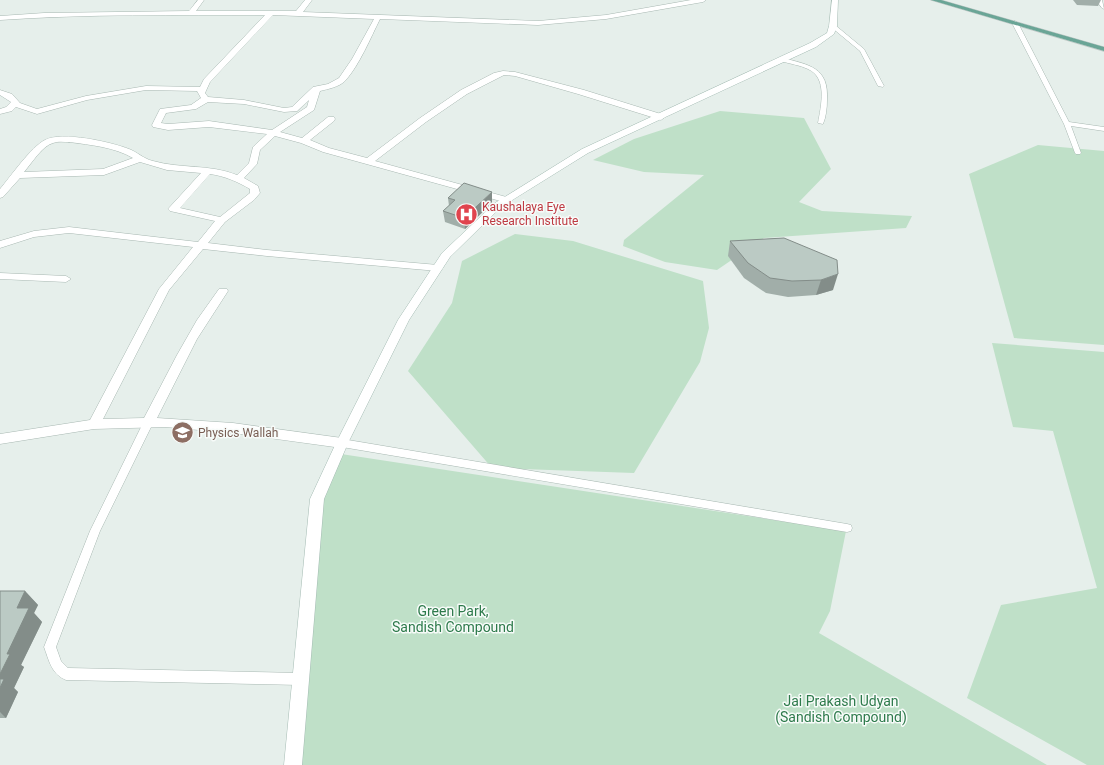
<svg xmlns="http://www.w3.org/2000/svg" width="1104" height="765" viewBox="0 0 1104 765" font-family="Roboto,sans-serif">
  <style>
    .green { fill: #bfe0c8 }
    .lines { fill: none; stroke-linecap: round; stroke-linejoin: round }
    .service-casing { stroke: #a8b8b2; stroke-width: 1 }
    .minor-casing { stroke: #a8b8b2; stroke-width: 1 }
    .secondary-casing { stroke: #a4bbb3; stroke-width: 1 }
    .primary-casing { stroke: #c2cac8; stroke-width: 1 }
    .service { fill: #fff; fill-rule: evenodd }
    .minor { fill: #fff; fill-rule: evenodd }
    .secondary { fill: #fff; fill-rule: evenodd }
    .primary { fill: #6aa596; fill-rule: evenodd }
    .wall { fill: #a1aea9 }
    .shaded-wall { fill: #838d89 }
    .building { fill: #bbcac4; stroke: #838d89 }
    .labels { text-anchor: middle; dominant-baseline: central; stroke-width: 3; stroke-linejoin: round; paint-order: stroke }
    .health-label { font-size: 12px; fill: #be3a42; stroke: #f7fbf9; text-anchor: start }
    .education-label { font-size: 12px; fill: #785e54; stroke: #f7fbf9; text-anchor: start }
    .near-park-label { font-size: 14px; fill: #2d7a4b; stroke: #f7fbf9 }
  </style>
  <rect width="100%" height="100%" fill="#e6efeb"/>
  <!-- green -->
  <g class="green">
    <polygon points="720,111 804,118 831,169 799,202 822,211 912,216 906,228 764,238 717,270 665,262 623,246 624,240 704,175 644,172 593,160 634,139"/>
    <polygon points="1038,145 1104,151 1104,345 1014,338 969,174"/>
    <polygon points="515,234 573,241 703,281 709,328 700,362 634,473 492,468 408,371 452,303 462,261"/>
    <polygon points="992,343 1104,352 1104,765 1087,765 967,698 1001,605 1097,588 1053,431 1013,427"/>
    <polygon points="341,454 846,531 830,611 819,633 1047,765 293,765 317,499"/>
  </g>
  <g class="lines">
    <defs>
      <g id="service">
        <polygon points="1015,21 1018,23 1069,122 1104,127 1104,131 1071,126 1081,153 1080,154 1076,154 1075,153 1064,124 1012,23"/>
        <polygon points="831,25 835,25 864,49 884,86 883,87 878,86 860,51 831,27"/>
        <path d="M783 58C809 65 829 67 827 100 827 108 826 117 823 124L818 123C821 106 828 78 808 69 800 65 790 64 781 61L780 60Z"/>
        <path d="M148 419 151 420 153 423 100 531 56 647 61 661 68 668 301 673 305 675 307 679 305 683 301 685 66 680C51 674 49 660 44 647L90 531 143 423 145 420Z"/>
        <polygon points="342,439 847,524 851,525 852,528 851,531 847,532 342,447 339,446 337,443 339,440"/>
      </g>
      <g id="minor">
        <path d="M198 0H204L196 11H296L305 0H312L303 12 538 21 606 15 691 0H706L703 2 606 19 538 25 380 19C371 37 359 66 345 81 339 87 328 89 320 91L314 110 280 132 302 138 328 117H334L335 119 334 121 310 140 329 148 367 158 420 118 461 90 494 73 503 71 515 72 584 90 664 115 665 117 661 120 658 119 578 94 515 76 504 75 467 94 426 122 375 161 510 198 512 200 510 202H504L323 152 301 143 275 136 260 150 257 164 244 178 258 186 260 193 254 200 225 222 208 243 267 250 438 265 443 268 438 271 267 256 203 249 169 290 103 419 144 418 177 355 197 320 219 289H227L228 291 197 339 157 418 233 423 342 438 347 440 348 443 347 446 342 448 233 433 165 427 94 429 0 444V434L90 420 159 289 193 247 69 233 34 237 0 248V241L34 231 69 227 198 242 215 221 170 211 168 209 201 173 167 170 140 162 104 175 20 178 3 197 0 198V189C11 176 31 147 45 140 62 131 111 142 129 149 137 152 144 159 153 161 181 169 210 164 237 175L249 163 253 147 267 134 209 127 168 130 153 127 152 125 160 109 191 105 201 98 197 91 146 90 87 100 37 114 16 107 12 111 0 114V109L6 107 11 102 0 95V90L12 94 20 103 37 109 86 96 146 86 200 87 204 79 265 15C177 15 88 14 0 20V16L44 13 189 11ZM273 15 374 19 352 59 339 78 328 84 313 87 292 107 284 108 244 100 208 97 205 93 210 82ZM309 100 307 107 272 130 209 121 168 124 161 123 166 113 196 109 208 102 244 104 284 112 297 111ZM69 142C91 145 114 147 133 158L103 169 24 172C32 163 42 146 53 143 58 141 64 142 69 142ZM210 174C225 176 238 182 250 189V193L220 217 180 208Z"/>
        <polygon points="1096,0 1102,0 1104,9 1102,8"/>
        <polygon points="0,273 66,276 71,279 66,282 0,279"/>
      </g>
      <polygon id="secondary" points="832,0 838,0 837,26 834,34 816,47 588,153 501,207 450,257 409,320 348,443 324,499 302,765 284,765 310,499 336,443 398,320 442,253 495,203 582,149 810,43 827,33 829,26"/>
      <polygon id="primary" points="931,0 941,0 1104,47 1104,51"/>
    </defs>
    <!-- service casing -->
    <use href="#service" class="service-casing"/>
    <!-- minor casing -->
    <use href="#minor" class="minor-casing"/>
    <!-- secondary casing -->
    <use href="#secondary" class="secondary-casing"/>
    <!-- primary casing -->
    <use href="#primary" class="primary-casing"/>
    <!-- service -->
    <use href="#service" class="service"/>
    <!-- minor -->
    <use href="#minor" class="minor"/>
    <!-- secondary -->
    <use href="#secondary" class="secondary"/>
    <!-- primary -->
    <use href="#primary" class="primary"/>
  </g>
  <!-- wall -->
  <g class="wall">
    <polygon points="1073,0 1101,0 1098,6 1077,5"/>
    <polygon points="448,198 492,203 465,229 445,222 443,211 449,206"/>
    <polygon points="784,238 833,290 816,295 788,297 766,293 744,278 728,256 730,241"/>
    <polygon points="0,591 25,591 38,605 34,613 42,622 21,665 24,667 14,688 18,692 6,718 0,718"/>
  </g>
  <!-- shaded-wall -->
  <g class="shaded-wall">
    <polygon points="492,192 492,203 465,229 464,218"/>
    <polygon points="838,274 833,290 816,295 821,280"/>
    <polygon points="25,591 38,605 34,613 42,622 21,665 24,667 14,688 18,692 6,718 0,712 0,674 7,654 17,608"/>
  </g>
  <!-- building -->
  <g class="building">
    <polygon points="464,183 492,192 464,218 443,211 455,200 448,198"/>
    <polygon points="784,238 837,260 838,274 821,280 792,281 770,278 748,263 730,241"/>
    <polygon points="0,591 25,591 17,608 29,608 7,654 10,654 0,674"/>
    <polygon points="0,679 4,679 0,688"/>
  </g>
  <!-- icons -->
  <defs>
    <symbol id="hospital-disc" viewBox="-11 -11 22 22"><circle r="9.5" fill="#e0444e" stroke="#f7fbf9"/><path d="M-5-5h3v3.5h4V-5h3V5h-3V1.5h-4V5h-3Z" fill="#fff"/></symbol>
    <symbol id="university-disc" viewBox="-11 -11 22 22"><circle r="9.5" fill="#8d6e63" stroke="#f7fbf9"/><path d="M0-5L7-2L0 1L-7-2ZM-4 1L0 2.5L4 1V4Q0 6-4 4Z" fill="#fff"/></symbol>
  </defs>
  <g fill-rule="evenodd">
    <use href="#hospital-disc" x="454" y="202" width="25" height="25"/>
    <use href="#university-disc" x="170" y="420" width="25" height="25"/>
  </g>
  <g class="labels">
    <!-- health labels -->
    <g class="health-label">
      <text x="482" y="207">Kaushalaya Eye<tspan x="482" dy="14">Research Institute</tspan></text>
    </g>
    <!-- education labels -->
    <g class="education-label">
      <text x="198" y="433">Physics Wallah</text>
    </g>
    <!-- near-park labels -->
    <g class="near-park-label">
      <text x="453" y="611">Green Park,<tspan x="453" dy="16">Sandish Compound</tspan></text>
      <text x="841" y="701">Jai Prakash Udyan<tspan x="841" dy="16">(Sandish Compound)</tspan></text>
    </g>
  </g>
</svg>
